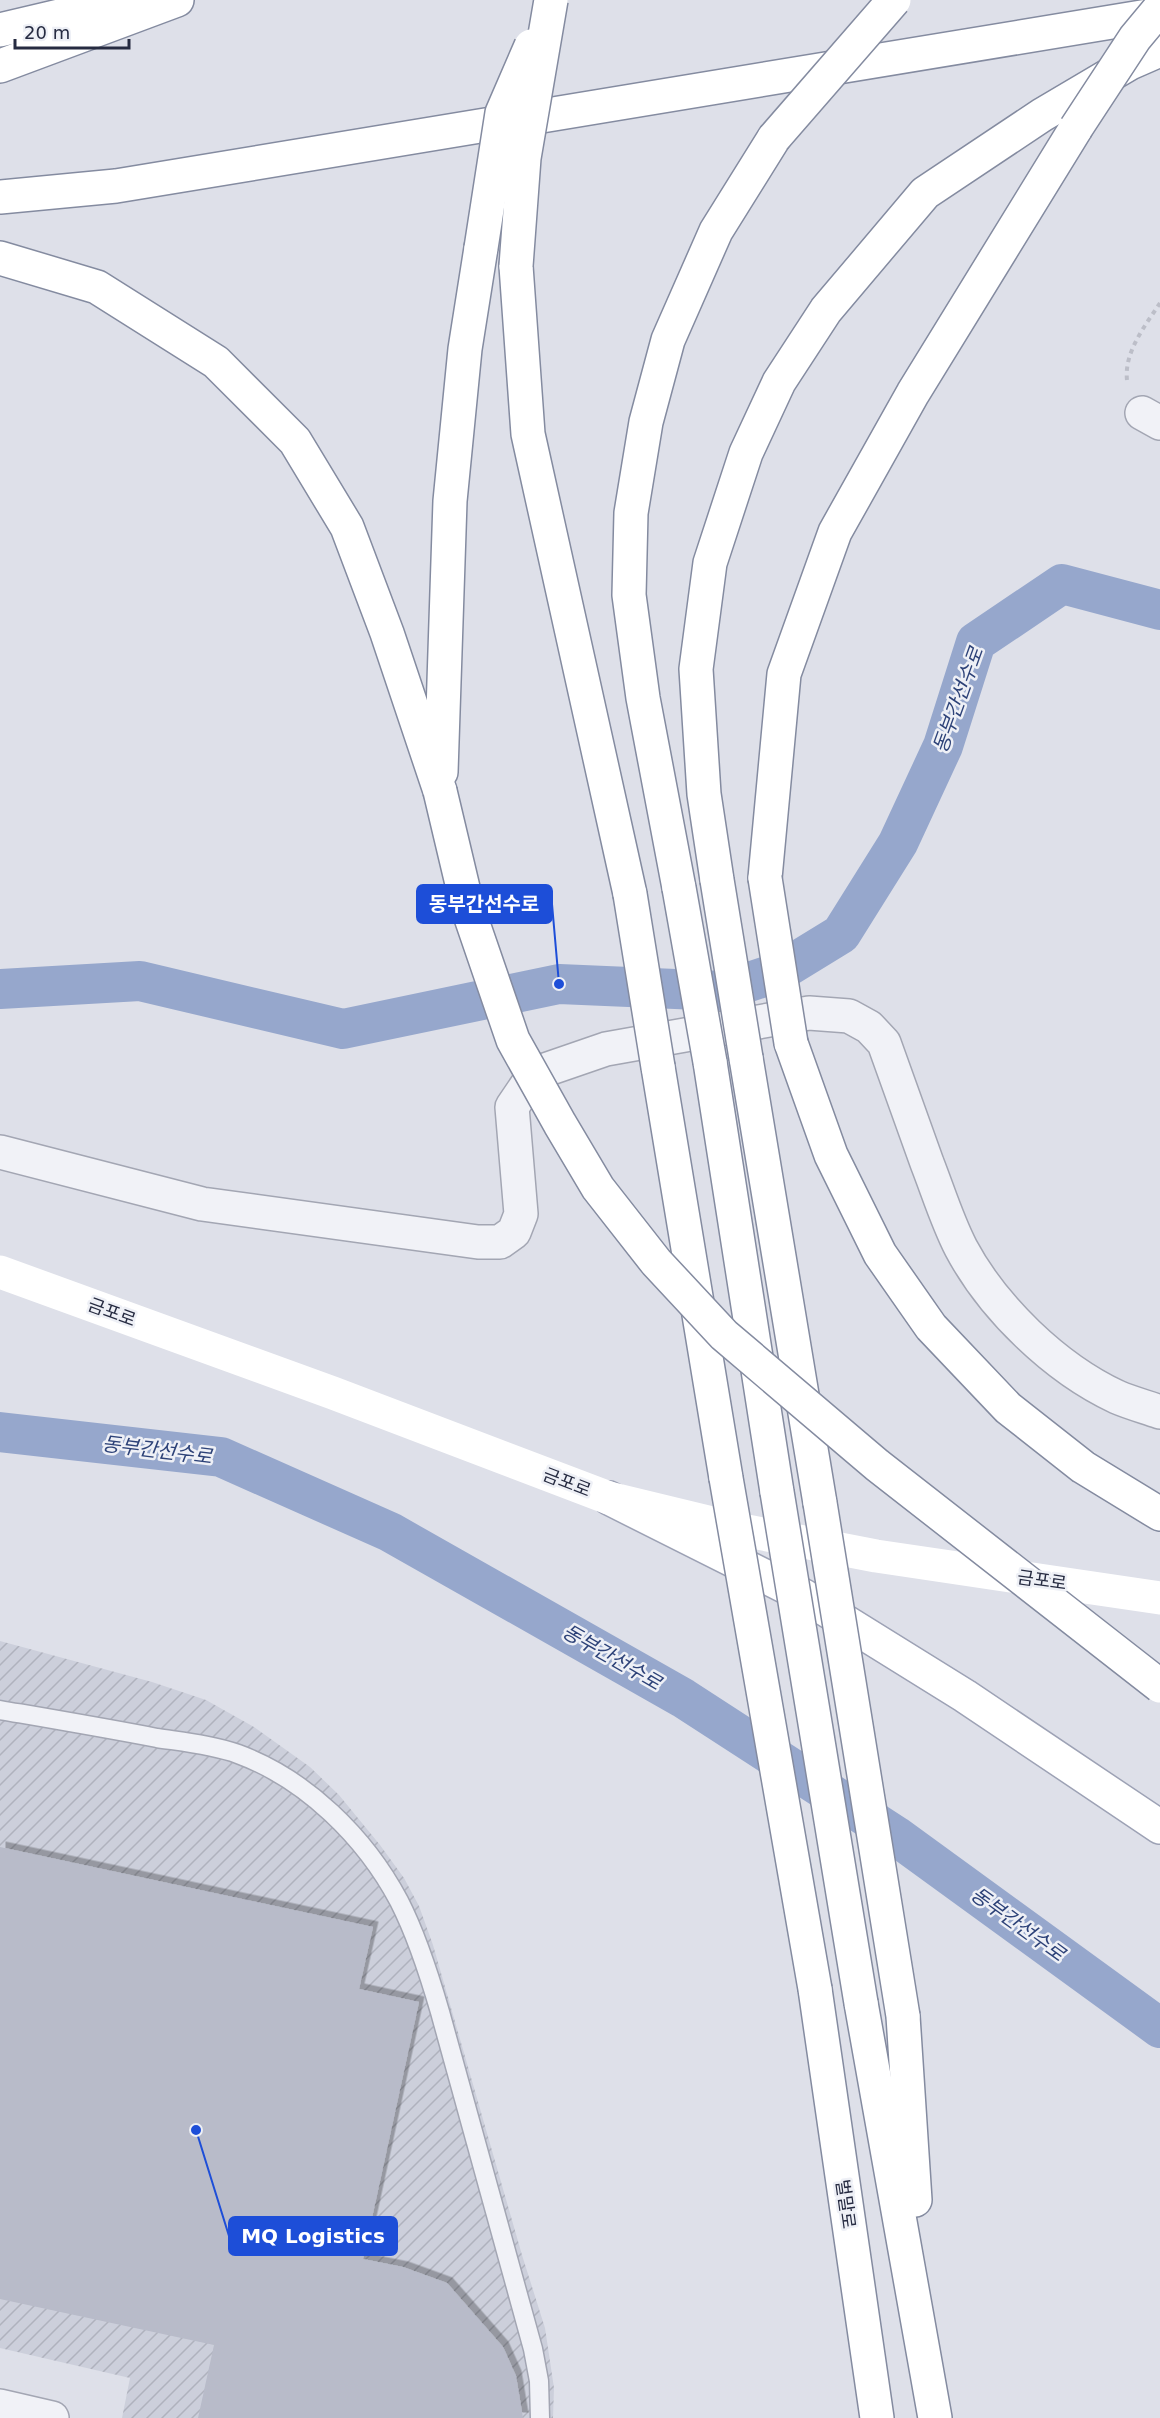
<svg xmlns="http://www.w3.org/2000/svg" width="1160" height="2418" viewBox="0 0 1160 2418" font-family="'DejaVu Sans','Noto Sans KR',sans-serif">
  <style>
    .industrial { fill: url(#industrial-furrows) }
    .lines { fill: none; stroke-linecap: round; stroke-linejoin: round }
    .canal { stroke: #96a7cc; stroke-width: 40 }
    .building { fill: #b8bbc9; filter: url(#shadow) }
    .service-casing { stroke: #a3a6b3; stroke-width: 21 }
    .minor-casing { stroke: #a3a6b3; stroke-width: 36 }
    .tertiary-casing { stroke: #a3a6b3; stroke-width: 36 }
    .primary-casing { stroke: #9da2b5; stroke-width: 36 }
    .trunk-casing { stroke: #848ba0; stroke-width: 36 }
    .path { stroke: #bcbec8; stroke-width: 4; stroke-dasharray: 4.5 4.5; stroke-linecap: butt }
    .service { stroke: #f1f2f7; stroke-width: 18 }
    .minor { stroke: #f1f2f7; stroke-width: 33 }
    .tertiary { stroke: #f1f2f7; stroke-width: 33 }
    .secondary { stroke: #fff; stroke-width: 33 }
    .primary { stroke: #fff; stroke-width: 33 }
    .trunk { stroke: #fff; stroke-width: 33 }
    .trunk-bridge-casing { stroke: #848ba0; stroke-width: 36; stroke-linecap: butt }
    .trunk-bridge { stroke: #fff; stroke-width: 33 }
    .labels { text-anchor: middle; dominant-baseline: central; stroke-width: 5; stroke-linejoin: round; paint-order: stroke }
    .street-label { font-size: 18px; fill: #262b41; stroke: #eef0f6 }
    .water-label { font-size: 20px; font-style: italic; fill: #2d4278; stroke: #eef0f6 }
    .leader { fill: none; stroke: #1d4ed8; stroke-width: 2 }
    .callout-dot { fill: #1d4ed8; stroke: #eef0f6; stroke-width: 2 }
    .callout { fill: #1d4ed8; stroke: #1d4ed8; stroke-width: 2 }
    .callout-label { font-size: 20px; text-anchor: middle; font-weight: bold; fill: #fff }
  </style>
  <defs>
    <pattern id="industrial-furrows" width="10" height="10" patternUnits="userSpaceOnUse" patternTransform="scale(1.5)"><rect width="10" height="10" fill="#cccfdb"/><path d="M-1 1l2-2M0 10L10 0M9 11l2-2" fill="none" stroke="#afb2bd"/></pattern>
    <filter id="shadow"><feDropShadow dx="5.5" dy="-5.5" stdDeviation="0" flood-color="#0004"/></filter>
  </defs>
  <rect width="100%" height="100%" fill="#dee0e9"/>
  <!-- industrial -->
  <polygon class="industrial" points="0,1641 152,1682 206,1700 254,1727 310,1767 339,1795 380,1845 404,1878 419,1906 433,1945 522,2255 545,2328 554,2388 553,2418 122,2418 130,2378 0,2348"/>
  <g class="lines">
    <!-- canal -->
    <g class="canal">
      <polyline points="0,989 140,981 343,1029 559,984 722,991 779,972 841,934 898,843 943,746 976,642 1062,584 1160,610"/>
      <polyline points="0,1432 221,1457 390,1532 683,1698 896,1836 1160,2028"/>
    </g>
  </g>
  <!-- building -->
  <polygon class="building" points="0,1847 373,1927 359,1989 419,2002 363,2259 403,2267 447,2283 503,2347 516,2376 523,2418 198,2418 214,2345 0,2299"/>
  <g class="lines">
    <defs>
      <path id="service" d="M0 1710C52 1719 105 1728 157 1738 183 1742 213 1745 238 1754 306 1779 365 1837 399 1901 417 1936 429 1974 440 2012L533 2349 539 2381 540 2418"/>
      <g id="minor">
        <polyline points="1142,413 1160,423"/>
        <path d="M0 1152 202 1204 478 1242H500L514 1232 521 1214 512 1107 531 1079 545 1070 606 1049 809 1013 849 1016 869 1027 884 1043C898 1083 913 1123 927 1163 938 1191 947 1221 961 1248 993 1308 1055 1368 1117 1397 1131 1403 1146 1407 1160 1412"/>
      </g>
      <polyline id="tertiary" points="0,2406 52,2418"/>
      <polyline id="primary" points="609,1498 804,1596 965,1696 1160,1827"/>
      <g id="trunk">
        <polyline points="0,30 127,0"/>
        <polyline points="0,66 177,0"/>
        <polyline points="0,197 116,186 1160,14"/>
        <polyline points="0,258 97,287 216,362 295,441 347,527 387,633 440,791"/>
        <polyline points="516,266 528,434 630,894"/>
        <polyline points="441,772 450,501 465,349 481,248"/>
        <polyline points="765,878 784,674 835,532 913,393 1076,128"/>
        <polyline points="717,880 704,794 696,669 710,563 746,453 779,382 826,310 925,193 1042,115 1130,63 1160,50"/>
        <polyline points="679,888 643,698 629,595 631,513 646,422 668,340 716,231 774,138"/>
        <polyline points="791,1043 831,1155 880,1254 931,1327 1008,1408 1083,1467 1160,1514"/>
        <polyline points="746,1058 820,1503"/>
        <polyline points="710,1062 777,1492"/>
        <polyline points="658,1067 726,1478"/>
        <polyline points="815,1989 877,2418"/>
        <polyline points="861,2003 935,2418"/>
        <polyline points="903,2016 915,2200"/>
      </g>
    </defs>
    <!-- service casing -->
    <use href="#service" class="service-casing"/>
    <!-- minor casing -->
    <use href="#minor" class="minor-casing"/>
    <!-- tertiary casing -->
    <use href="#tertiary" class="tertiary-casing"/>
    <!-- primary casing -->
    <use href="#primary" class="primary-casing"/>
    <!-- trunk casing -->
    <use href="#trunk" class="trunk-casing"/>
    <!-- path -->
    <path class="path" d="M1127 380C1124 352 1145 326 1160 303"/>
    <!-- service -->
    <use href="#service" class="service"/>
    <!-- minor -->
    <use href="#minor" class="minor"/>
    <!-- tertiary -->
    <use href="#tertiary" class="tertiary"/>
    <!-- secondary -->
    <polyline class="secondary" points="0,1272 333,1393 609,1498 737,1529 876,1556 1160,1598"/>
    <!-- primary -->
    <use href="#primary" class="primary"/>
    <!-- trunk -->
    <use href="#trunk" class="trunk"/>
    <defs>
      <g id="trunk-bridge">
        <polyline points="1076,128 1135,38 1160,8"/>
        <polyline points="774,138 894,0"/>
        <polyline points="481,248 502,113 531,46"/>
        <polyline points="516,266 524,158 551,0"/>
        <polyline points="440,791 468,909 513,1040 560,1124 598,1188 656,1262 724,1335 877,1465 1160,1686"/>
        <polyline points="765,878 791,1043"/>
        <polyline points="717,880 746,1058"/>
        <polyline points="679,888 710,1062"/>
        <polyline points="630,894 658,1067"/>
        <polyline points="726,1478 815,1989"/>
        <polyline points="777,1492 861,2003"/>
        <polyline points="820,1503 903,2016"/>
      </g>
    </defs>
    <!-- trunk-bridge casing -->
    <use href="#trunk-bridge" class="trunk-bridge-casing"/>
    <!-- trunk-bridge -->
    <use href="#trunk-bridge" class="trunk-bridge"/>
  </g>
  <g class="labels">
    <!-- street labels -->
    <g class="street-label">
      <text transform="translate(112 1312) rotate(20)">금포로</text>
      <text transform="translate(567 1482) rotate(21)">금포로</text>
      <text transform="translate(1042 1580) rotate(8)">금포로</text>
      <text transform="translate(846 2204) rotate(82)">벌말로</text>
    </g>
    <!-- water labels -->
    <g class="water-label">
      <text transform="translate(958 700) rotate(-70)">동부간선수로</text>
      <text transform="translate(157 1450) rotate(7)">동부간선수로</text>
      <text transform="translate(612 1657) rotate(30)">동부간선수로</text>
      <text transform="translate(1018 1924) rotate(36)">동부간선수로</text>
    </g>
  </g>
  <!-- callouts -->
  <path class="leader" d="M559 984L552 904M196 2130L229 2236"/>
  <g class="callout-dot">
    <circle cx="559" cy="984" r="6"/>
    <circle cx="196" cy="2130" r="6"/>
  </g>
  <g class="callout">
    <rect x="417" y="885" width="135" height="38" rx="6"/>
    <rect x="229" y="2217" width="168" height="38" rx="6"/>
  </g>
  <g class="callout-label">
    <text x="484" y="911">동부간선수로</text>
    <text x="313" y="2243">MQ Logistics</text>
  </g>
  <!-- scale -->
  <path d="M15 39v9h114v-9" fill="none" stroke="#262b41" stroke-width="3"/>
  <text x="24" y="39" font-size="18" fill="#262b41" stroke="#eef0f6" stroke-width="4.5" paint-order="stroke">20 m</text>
</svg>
